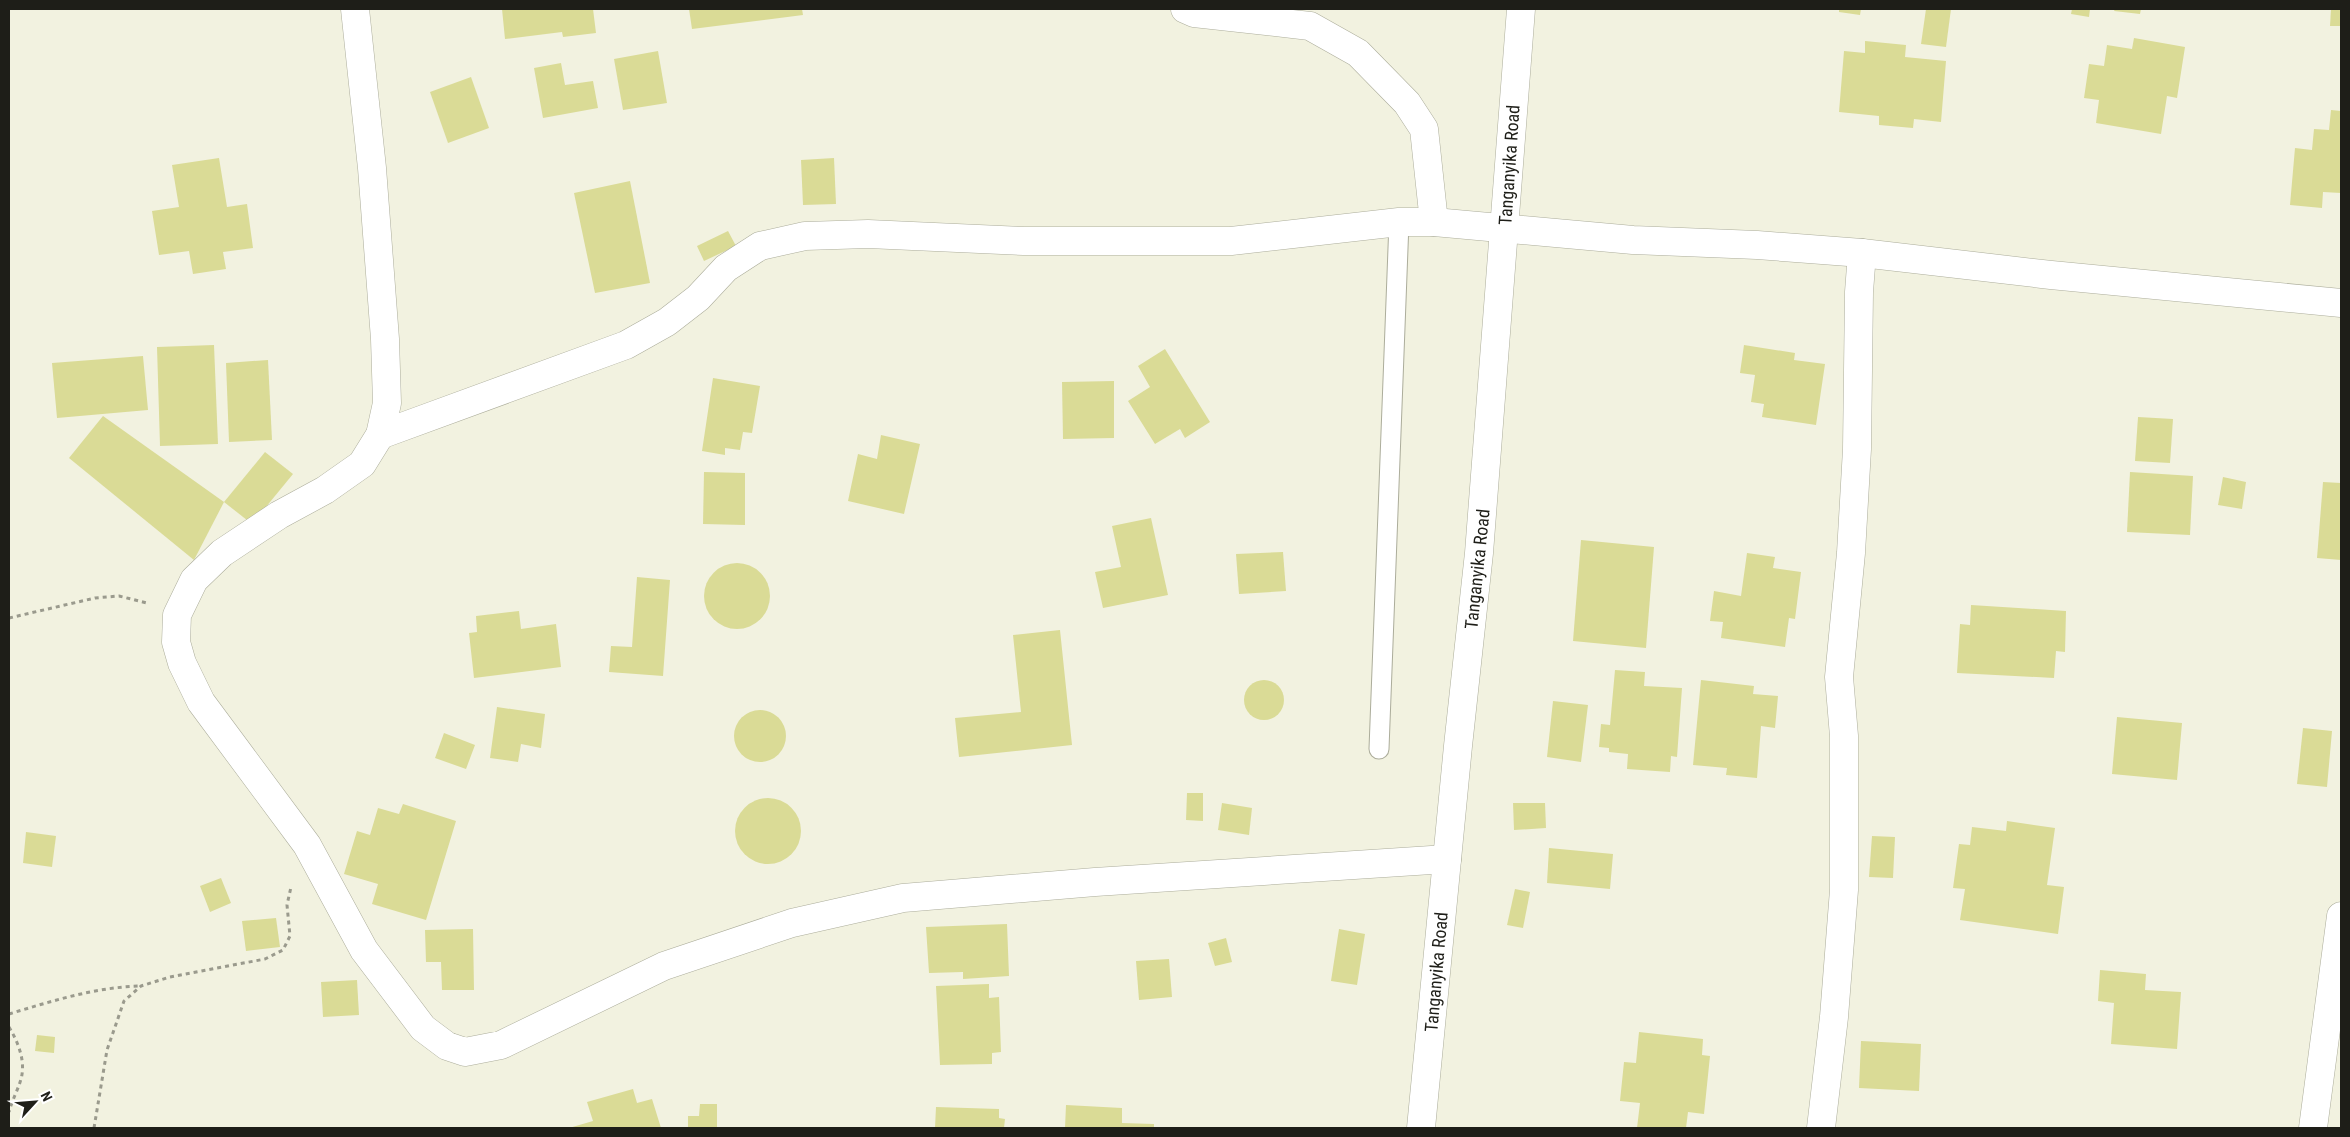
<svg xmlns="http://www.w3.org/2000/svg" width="2350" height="1137" viewBox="0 0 2350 1137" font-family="'Roboto Condensed',sans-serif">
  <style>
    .building { fill: #dadb96 }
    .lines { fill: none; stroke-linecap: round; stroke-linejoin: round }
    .lane-casing { stroke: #acad9b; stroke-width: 21 }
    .street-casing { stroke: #acad9b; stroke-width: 29 }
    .path { stroke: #9a9a8d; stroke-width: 3; stroke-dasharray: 4 4; stroke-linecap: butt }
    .lane { stroke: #fff; stroke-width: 19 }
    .street { stroke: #fff; stroke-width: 28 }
    .labels { text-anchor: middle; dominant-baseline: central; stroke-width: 5; stroke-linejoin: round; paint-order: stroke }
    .street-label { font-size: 18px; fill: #1e1e18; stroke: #fff }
  </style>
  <rect width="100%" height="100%" fill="#f2f2e0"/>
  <!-- building -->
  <g class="building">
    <polygon points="502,9 593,9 596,33 563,37 562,32 505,39"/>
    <polygon points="689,9 802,9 803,15 692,29"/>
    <polygon points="1839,9 1861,9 1860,15 1839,12"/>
    <polygon points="1926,9 1951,9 1946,47 1921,44"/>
    <polygon points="2072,9 2090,9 2089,17 2071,14"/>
    <polygon points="2115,9 2141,9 2140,14 2114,11"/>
    <polygon points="2331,9 2341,9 2341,26 2330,26"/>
    <polygon points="2134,38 2185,47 2177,98 2167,96 2161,134 2096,123 2099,100 2084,98 2089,64 2104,66 2107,45 2132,49"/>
    <polygon points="1865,41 1906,45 1905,57 1946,61 1941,122 1914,119 1913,128 1879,125 1879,116 1839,112 1844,51 1865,53"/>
    <polygon points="658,51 667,103 623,110 614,59"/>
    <polygon points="561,63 565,85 593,81 598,108 543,118 534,68"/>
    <polygon points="471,77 489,128 448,143 430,92"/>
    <polygon points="2331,110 2341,111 2341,193 2323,192 2322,208 2290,205 2295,148 2312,150 2314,129 2329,130"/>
    <polygon points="219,158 227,207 247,204 253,248 223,252 226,269 193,274 189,251 159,255 152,211 179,207 172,165"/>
    <polygon points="834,158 836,204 803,205 801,160"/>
    <polygon points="630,181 650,283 595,293 574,193"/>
    <polygon points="728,231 736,246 704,261 697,246"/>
    <polygon points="214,345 218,444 160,446 157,347"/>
    <polygon points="1744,345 1795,353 1794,360 1825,364 1816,425 1762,417 1764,404 1751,402 1755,375 1740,373"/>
    <polygon points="1165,349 1210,422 1185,438 1180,429 1155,444 1128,401 1150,387 1138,366"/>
    <polygon points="143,356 148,410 57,418 52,363"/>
    <polygon points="268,360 272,440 229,442 226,363"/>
    <polygon points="713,378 760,386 752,433 743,432 740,450 725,448 725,455 702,451"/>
    <polygon points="1114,381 1114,438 1063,439 1062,382"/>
    <polygon points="103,416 224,502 194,560 69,458"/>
    <polygon points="2138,417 2173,419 2170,463 2135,461"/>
    <polygon points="881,435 920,444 904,514 848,501 858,454 877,459"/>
    <polygon points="265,452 293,474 252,524 224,502"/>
    <polygon points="704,472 745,473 745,525 703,524"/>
    <polygon points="2130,472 2193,476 2190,535 2127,532"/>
    <polygon points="2223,477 2246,482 2242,509 2218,505"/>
    <polygon points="2323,482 2341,483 2341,560 2317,558"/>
    <polygon points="1151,518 1168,595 1103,608 1095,572 1121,567 1112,526"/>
    <polygon points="1581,540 1654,547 1646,648 1573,641"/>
    <polygon points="1283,552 1286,591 1239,594 1236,554"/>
    <polygon points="1747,553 1775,557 1773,568 1801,572 1795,619 1789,618 1785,647 1721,638 1723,622 1710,621 1714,591 1741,596"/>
    <circle cx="737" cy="596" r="33"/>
    <polygon points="637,577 670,580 663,676 609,672 611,646 632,647"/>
    <polygon points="1971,605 2066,611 2065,652 2056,651 2054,678 1957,673 1960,624 1970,625"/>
    <polygon points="519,611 521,629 556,624 561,667 474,678 469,633 477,632 476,616"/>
    <polygon points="1060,630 1072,745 959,757 955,718 1021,712 1013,635"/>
    <polygon points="1615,670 1645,672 1644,686 1682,688 1677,757 1671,756 1670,772 1627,769 1628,754 1609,752 1609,748 1599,747 1601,724 1610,725"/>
    <circle cx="1264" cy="700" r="20"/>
    <polygon points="1701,680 1754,686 1753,694 1778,696 1775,728 1761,726 1757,778 1726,775 1727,768 1693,765"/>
    <polygon points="1553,701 1588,705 1581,762 1547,757"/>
    <polygon points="497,707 545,714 541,748 521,744 518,762 490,758"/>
    <circle cx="760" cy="736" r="26"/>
    <polygon points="2117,717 2182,723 2177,780 2112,774"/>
    <polygon points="2303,728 2332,731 2327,787 2297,784"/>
    <polygon points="444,733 475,745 466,769 435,758"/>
    <polygon points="1187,793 1203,793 1203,821 1186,820"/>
    <circle cx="768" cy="831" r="33"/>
    <polygon points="1222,803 1252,808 1249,835 1218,830"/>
    <polygon points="1513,803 1545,803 1546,828 1514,830"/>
    <polygon points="403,804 456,821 426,920 372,904 378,884 344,874 357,831 370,835 378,808 399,814"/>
    <polygon points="2007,821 2055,828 2047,885 2064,887 2058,934 1960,920 1965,889 1953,888 1959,844 1970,845 1972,827 2006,831"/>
    <polygon points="26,832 56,836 52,867 23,863"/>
    <polygon points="1872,836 1895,837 1893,878 1869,877"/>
    <polygon points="1549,848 1613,854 1610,889 1547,883"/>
    <polygon points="221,878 231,903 210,912 200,886"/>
    <polygon points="1515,889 1530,892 1523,928 1507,925"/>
    <polygon points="276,918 280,947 246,951 242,921"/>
    <polygon points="1007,924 1009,976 963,979 963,972 929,973 926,927"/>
    <polygon points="473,929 474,990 442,990 441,962 426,962 425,930"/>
    <polygon points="1339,929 1365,934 1357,985 1331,981"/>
    <polygon points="1226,938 1232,962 1215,966 1208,943"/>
    <polygon points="1169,959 1172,997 1139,1000 1136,961"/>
    <polygon points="2100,970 2146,974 2145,990 2181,992 2177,1049 2111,1044 2114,1003 2098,1001"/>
    <polygon points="357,980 359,1015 323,1017 321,982"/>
    <polygon points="989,984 989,998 999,997 1001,1052 992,1053 992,1064 940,1065 936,986"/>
    <polygon points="1639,1032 1703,1039 1702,1055 1710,1056 1704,1114 1688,1112 1686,1128 1637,1128 1640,1103 1620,1101 1624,1062 1636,1063"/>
    <polygon points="37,1035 55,1037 54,1053 35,1051"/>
    <polygon points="1861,1041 1921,1044 1919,1091 1859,1088"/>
    <polygon points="633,1089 637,1103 652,1099 661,1128 569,1128 593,1121 587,1102"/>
    <polygon points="700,1104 717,1104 717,1128 688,1128 688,1116 699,1116"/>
    <polygon points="1066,1105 1122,1108 1122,1123 1154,1124 1154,1128 1065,1128"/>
    <polygon points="936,1107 999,1109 999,1118 1005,1119 1004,1128 935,1128"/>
  </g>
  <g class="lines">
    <defs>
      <polyline id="lane" points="1379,749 1399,222"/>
      <g id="street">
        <polyline points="355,9 372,168 385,339 387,403 380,435 362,464 325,490 279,515 222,553 194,580 177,615 176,642 182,663 201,702 307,845 364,950 423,1028 447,1046 465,1052 501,1045 664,966 792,923 903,898 1095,882 1447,859"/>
        <polyline points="1185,9 1194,13 1310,26 1358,53 1407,103 1424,129 1434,222"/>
        <polyline points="380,435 626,345 667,322 698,298 726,268 760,246 805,236 868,234 1024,241 1231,241 1399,222 1434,222 1633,240 1757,245 1862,253 2051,275 2341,303"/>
        <polyline points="1421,1128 1458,746 1479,553 1521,9"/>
        <polyline points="1821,1128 1834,1017 1844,890 1844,736 1839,677 1851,553 1857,449 1859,292 1862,253"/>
        <polyline points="2313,1128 2341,916"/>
      </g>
    </defs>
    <!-- lane casing -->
    <use href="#lane" class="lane-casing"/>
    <!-- street casing -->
    <use href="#street" class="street-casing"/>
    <!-- path -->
    <g class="path">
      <polyline points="9,618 95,598 119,596 147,603"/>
      <path d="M9 1014C52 1001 96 987 141 986"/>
      <path d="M9 1027C18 1042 26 1061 21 1079 18 1090 12 1100 9 1112"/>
      <polyline points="94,1128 107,1050 124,1001 141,986 170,977 265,959 283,950 290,936 287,905 291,887"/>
    </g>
    <!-- lane -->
    <use href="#lane" class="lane"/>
    <!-- street -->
    <use href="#street" class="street"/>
  </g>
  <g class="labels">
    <!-- street labels -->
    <g class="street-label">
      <text transform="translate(1509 165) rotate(-86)">Tanganyika Road</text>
      <text transform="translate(1477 569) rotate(-84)">Tanganyika Road</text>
      <text transform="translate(1436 972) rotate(-85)">Tanganyika Road</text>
    </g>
  </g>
  <!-- border -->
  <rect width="2350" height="1137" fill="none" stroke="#1e1e18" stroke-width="20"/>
  <!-- north arrow -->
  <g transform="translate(35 1102) rotate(64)" stroke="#ffffff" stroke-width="4" paint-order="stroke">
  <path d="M0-4L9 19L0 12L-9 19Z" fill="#1e1e18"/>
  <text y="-8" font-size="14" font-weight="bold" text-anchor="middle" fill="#1e1e18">N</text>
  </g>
</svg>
